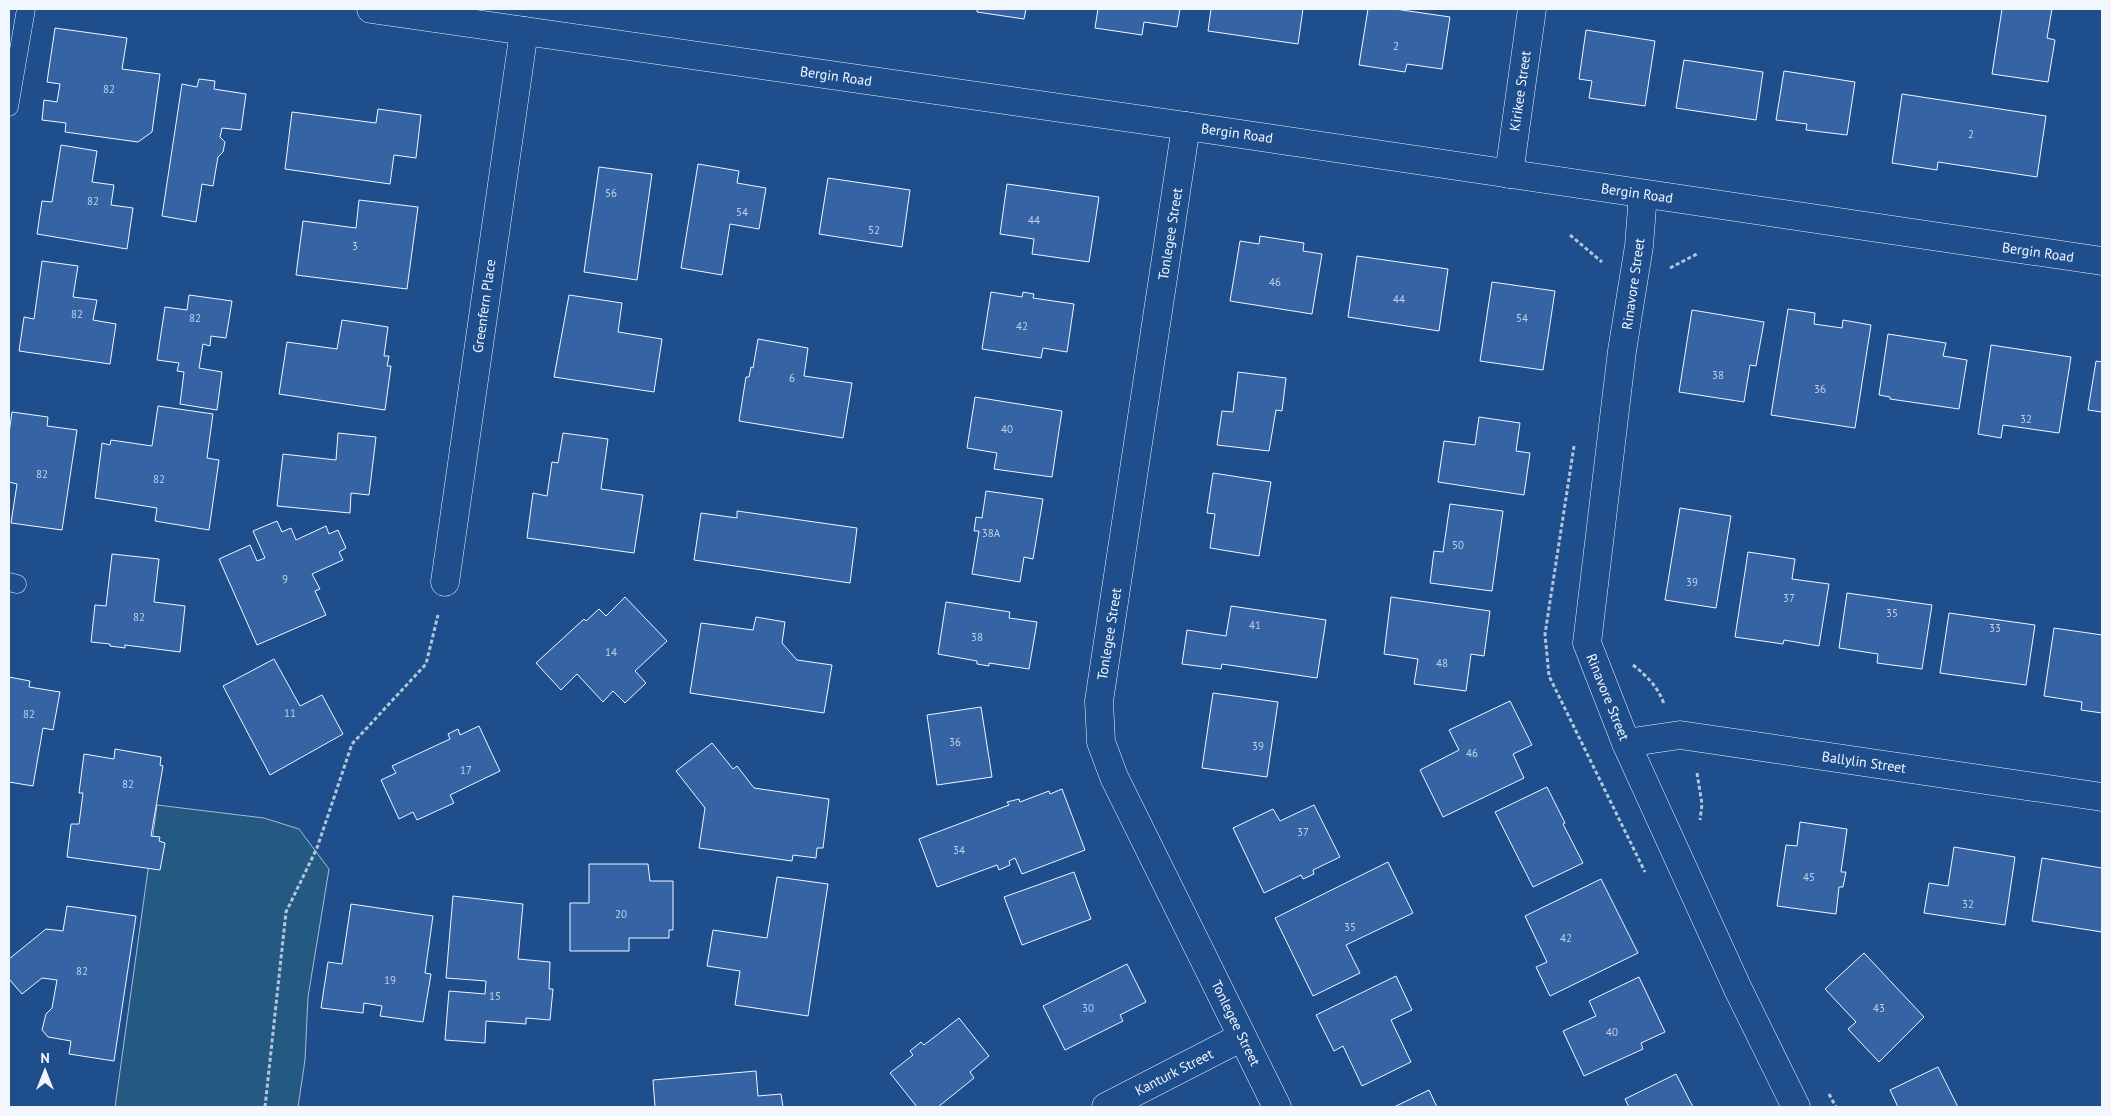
<svg xmlns="http://www.w3.org/2000/svg" width="2111" height="1116" viewBox="0 0 2111 1116" font-family="'PT Sans',sans-serif">
  <style>
    .green { fill: #245a82; stroke: #a8bbd7 }
    .building { fill: #3563a3; stroke: #f2f6ff }
    .lines { fill: none; stroke-linecap: round; stroke-linejoin: round }
    .service-casing { stroke: #f2f6ff; stroke-width: 19 }
    .minor-casing { stroke: #f2f6ff; stroke-width: 29 }
    .path { stroke: #b3c4dc; stroke-width: 3; stroke-dasharray: 4 2.5; stroke-linecap: butt }
    .service { stroke: #1f4e8c; stroke-width: 18 }
    .minor { stroke: #1f4e8c; stroke-width: 28 }
    .labels { text-anchor: middle; dominant-baseline: central; stroke-width: 4; stroke-linejoin: round; paint-order: stroke }
    .number-label { font-size: 11px; fill: #c3d1e8 }
    .street-label { font-size: 14px; fill: #f2f6ff; stroke: #1f4e8c }
  </style>
  <rect width="100%" height="100%" fill="#1f4e8c"/>
  <!-- green -->
  <polygon class="green" points="157,805 264,818 299,829 329,869 308,997 305,1060 298,1107 115,1107"/>
  <!-- building -->
  <g class="building">
    <polygon points="977,9 1026,9 1024,19 977,12"/>
    <polygon points="1098,9 1180,9 1177,27 1144,22 1142,35 1095,28"/>
    <polygon points="1211,9 1303,9 1298,44 1208,31"/>
    <polygon points="1368,9 1395,9 1450,17 1442,69 1407,64 1405,72 1359,65"/>
    <polygon points="2002,9 2052,9 2047,38 2055,40 2048,82 1992,74"/>
    <polygon points="55,28 127,38 122,69 160,74 152,132 138,142 65,132 66,123 42,120 44,100 57,102 60,84 47,82"/>
    <polygon points="1586,30 1655,41 1645,106 1589,98 1592,81 1579,79"/>
    <polygon points="1684,60 1763,72 1756,120 1676,108"/>
    <polygon points="1784,71 1855,82 1847,135 1806,130 1807,124 1776,120"/>
    <polygon points="199,79 215,81 214,89 246,94 241,130 222,128 220,137 225,142 223,152 218,157 213,186 202,184 196,222 162,216 182,84 197,87"/>
    <polygon points="1902,94 2046,116 2037,177 1938,162 1937,170 1892,163"/>
    <polygon points="378,109 421,115 416,158 394,155 390,184 285,169 292,112 376,123"/>
    <polygon points="61,145 97,151 92,182 114,185 111,205 133,208 127,249 37,234 42,201 52,202"/>
    <polygon points="698,164 739,171 737,183 766,188 759,229 730,224 722,275 681,268"/>
    <polygon points="599,167 652,174 637,280 584,272"/>
    <polygon points="828,178 910,190 902,247 819,234"/>
    <polygon points="1007,184 1099,197 1089,262 1032,254 1034,239 1000,234"/>
    <polygon points="359,200 418,207 407,289 296,275 303,221 356,228"/>
    <polygon points="1260,236 1304,243 1303,251 1322,254 1312,314 1230,301 1240,241 1259,244"/>
    <polygon points="1357,256 1448,269 1439,331 1348,317"/>
    <polygon points="42,261 78,266 73,297 97,300 93,320 116,324 110,364 19,351 24,317 34,319"/>
    <polygon points="1492,282 1555,291 1543,370 1480,361"/>
    <polygon points="991,292 1022,297 1023,292 1034,294 1033,298 1074,304 1067,352 1043,348 1041,358 982,349"/>
    <polygon points="189,295 232,301 226,338 211,336 210,346 203,344 199,368 222,372 217,410 180,404 184,372 177,371 179,363 157,360 165,307 187,310"/>
    <polygon points="569,295 622,303 618,332 662,339 654,392 554,377"/>
    <polygon points="1788,309 1815,313 1814,324 1842,328 1843,320 1871,325 1855,428 1771,415"/>
    <polygon points="1692,310 1764,322 1756,366 1750,365 1744,402 1679,392"/>
    <polygon points="342,320 388,327 384,356 389,356 387,366 391,366 385,410 279,394 287,342 337,349"/>
    <polygon points="1888,334 1946,343 1943,356 1967,360 1959,409 1890,399 1890,397 1879,395"/>
    <polygon points="758,339 808,348 804,376 852,383 843,438 739,421 746,377 749,377 751,367 753,368"/>
    <polygon points="1991,345 2071,357 2059,433 2003,425 2001,438 1978,434"/>
    <polygon points="2096,361 2102,362 2102,412 2088,410"/>
    <polygon points="1238,372 1286,378 1282,411 1276,410 1269,451 1217,445 1222,411 1233,412"/>
    <polygon points="975,397 1062,411 1052,477 994,469 997,453 967,448"/>
    <polygon points="158,406 213,414 207,458 219,460 209,530 155,521 157,508 95,498 102,443 110,445 111,440 152,446"/>
    <polygon points="12,412 48,417 47,426 77,430 62,530 11,523 17,484 9,482 9,433"/>
    <polygon points="1479,417 1520,423 1516,451 1530,453 1524,495 1438,482 1444,441 1475,445"/>
    <polygon points="338,433 376,437 369,495 351,493 350,513 277,506 283,454 336,460"/>
    <polygon points="563,433 608,439 601,489 643,495 634,553 527,538 533,493 547,496 552,462 558,463"/>
    <polygon points="1213,473 1271,482 1259,556 1210,548 1215,514 1207,513"/>
    <polygon points="986,491 1043,499 1033,559 1024,557 1020,582 972,574 979,531 974,531 976,517 982,518"/>
    <polygon points="1450,504 1503,511 1492,591 1430,583 1434,551 1443,552"/>
    <polygon points="1680,508 1731,516 1716,608 1665,600"/>
    <polygon points="737,511 857,528 850,583 694,560 701,513 737,518"/>
    <polygon points="277,521 282,532 291,528 296,540 326,526 329,534 338,530 346,548 339,552 343,560 312,574 320,589 315,591 326,615 257,645 219,559 250,545 257,561 265,558 253,531"/>
    <polygon points="1748,552 1795,559 1792,579 1829,584 1819,646 1784,640 1783,644 1735,637"/>
    <polygon points="112,554 159,559 154,602 185,606 180,652 125,645 125,648 110,646 110,644 91,642 95,605 106,606"/>
    <polygon points="1847,593 1932,605 1922,669 1877,663 1878,654 1839,648"/>
    <polygon points="625,597 667,641 635,671 646,683 625,703 613,691 603,702 577,674 561,690 536,663 584,619 586,621 599,609 606,616"/>
    <polygon points="1391,597 1490,611 1484,656 1471,654 1466,691 1414,684 1418,659 1384,654"/>
    <polygon points="946,602 1010,612 1009,618 1037,622 1029,669 989,663 989,666 977,664 977,661 938,654"/>
    <polygon points="1231,606 1326,620 1317,678 1222,664 1221,669 1182,664 1187,630 1226,636"/>
    <polygon points="1949,613 2035,625 2026,685 1940,673"/>
    <polygon points="756,617 785,622 782,643 797,660 832,665 824,713 690,693 701,623 753,630"/>
    <polygon points="2054,628 2102,635 2102,713 2081,710 2082,702 2044,696"/>
    <polygon points="274,659 300,706 322,695 343,734 270,775 223,686"/>
    <polygon points="9,677 30,681 29,687 60,692 53,730 43,728 33,786 9,782"/>
    <polygon points="1213,693 1278,702 1267,777 1202,768"/>
    <polygon points="1510,701 1532,745 1513,754 1524,778 1443,817 1420,770 1459,750 1449,730"/>
    <polygon points="981,707 992,777 937,785 927,715"/>
    <polygon points="479,726 500,771 450,795 454,803 417,820 413,812 399,819 381,780 396,773 392,766 450,739 448,734 458,729 460,735"/>
    <polygon points="712,743 733,769 737,766 754,788 829,799 823,848 817,848 816,858 793,855 792,861 699,848 705,808 676,771"/>
    <polygon points="115,749 161,757 160,765 163,766 151,836 160,837 159,841 165,843 160,870 67,857 71,824 79,824 83,793 79,793 84,754 114,759"/>
    <polygon points="1547,787 1565,823 1563,824 1583,863 1533,887 1495,812"/>
    <polygon points="1062,789 1085,850 1022,874 1015,858 1009,861 1010,865 999,870 997,865 937,887 919,839 1009,805 1007,802 1019,799 1020,802 1049,791 1050,794"/>
    <polygon points="1314,805 1340,857 1313,870 1314,874 1303,879 1301,875 1264,893 1233,828 1273,809 1280,821"/>
    <polygon points="1800,822 1847,829 1841,872 1846,872 1843,887 1839,887 1836,914 1777,906 1786,845 1797,846"/>
    <polygon points="1954,847 2015,857 2005,925 1924,913 1929,883 1948,886"/>
    <polygon points="2042,858 2102,868 2102,932 2032,921"/>
    <polygon points="1388,862 1413,913 1346,945 1360,973 1313,996 1275,918"/>
    <polygon points="589,864 648,864 650,881 673,881 673,930 669,930 669,938 629,938 629,951 570,951 570,903 589,903"/>
    <polygon points="1074,872 1091,919 1022,945 1004,897"/>
    <polygon points="777,877 828,884 808,1016 735,1005 740,971 707,966 713,930 767,938"/>
    <polygon points="1601,879 1638,953 1550,996 1536,967 1547,962 1525,916"/>
    <polygon points="453,896 523,904 518,959 550,962 549,989 553,989 550,1020 526,1018 526,1024 486,1021 485,1043 445,1040 449,991 485,994 486,981 446,978"/>
    <polygon points="351,904 433,916 425,973 431,974 423,1022 380,1016 382,1006 364,1003 363,1013 321,1008 328,962 342,964"/>
    <polygon points="67,906 136,916 114,1061 69,1054 71,1041 48,1037 42,1030 46,1014 52,1008 57,980 42,978 22,994 9,979 9,959 46,929 63,931"/>
    <polygon points="1864,953 1924,1017 1879,1062 1848,1029 1856,1022 1825,989"/>
    <polygon points="1127,964 1146,1002 1120,1015 1123,1021 1065,1050 1043,1006"/>
    <polygon points="1396,976 1412,1010 1391,1020 1411,1062 1362,1086 1343,1046 1334,1051 1316,1015"/>
    <polygon points="1639,977 1665,1032 1641,1043 1643,1049 1584,1076 1563,1031 1596,1016 1589,1001"/>
    <polygon points="959,1018 989,1056 970,1072 974,1078 938,1107 917,1107 890,1073 913,1055 910,1051 921,1042 924,1045"/>
    <polygon points="1938,1067 1958,1107 1898,1107 1890,1090"/>
    <polygon points="756,1071 758,1096 781,1094 783,1107 655,1107 653,1080"/>
    <polygon points="1676,1074 1693,1107 1629,1107 1625,1099"/>
    <polygon points="1429,1090 1437,1107 1394,1107"/>
  </g>
  <g class="lines">
    <defs>
      <g id="service">
        <polyline points="9,107 26,9"/>
        <polyline points="9,582 17,584"/>
      </g>
      <g id="minor">
        <polyline points="371,9 1186,126 2102,261"/>
        <polyline points="1186,126 1099,701 1101,742 1114,777 1277,1107"/>
        <polyline points="1509,174 1532,9"/>
        <polyline points="1643,194 1639,246 1622,351 1587,643 1626,743 1738,989 1796,1107"/>
        <polyline points="445,582 524,31"/>
        <polyline points="1626,743 1680,735 2102,797"/>
        <polyline points="1106,1107 1242,1037"/>
      </g>
    </defs>
    <!-- service casing -->
    <use href="#service" class="service-casing"/>
    <!-- minor casing -->
    <use href="#minor" class="minor-casing"/>
    <!-- path -->
    <g class="path">
      <polyline points="1570,235 1602,262"/>
      <polyline points="1670,268 1697,254"/>
      <polyline points="1574,446 1545,634 1549,676 1645,872"/>
      <path d="M1633 665C1647 676 1658 687 1664 704"/>
      <polyline points="1697,773 1702,804 1700,820"/>
      <polyline points="1829,1094 1836,1107"/>
      <polyline points="265,1107 286,912 317,848 352,744 426,664 438,615"/>
    </g>
    <!-- service -->
    <use href="#service" class="service"/>
    <!-- minor -->
    <use href="#minor" class="minor"/>
  </g>
  <g class="labels">
    <!-- number labels -->
    <g class="number-label">
      <text x="1396" y="46">2</text>
      <text x="109" y="89">82</text>
      <text x="1971" y="134">2</text>
      <text x="611" y="193">56</text>
      <text x="93" y="201">82</text>
      <text x="742" y="212">54</text>
      <text x="1034" y="220">44</text>
      <text x="874" y="230">52</text>
      <text x="355" y="246">3</text>
      <text x="1275" y="282">46</text>
      <text x="1399" y="299">44</text>
      <text x="77" y="314">82</text>
      <text x="195" y="318">82</text>
      <text x="1522" y="318">54</text>
      <text x="1022" y="326">42</text>
      <text x="1718" y="375">38</text>
      <text x="792" y="378">6</text>
      <text x="1820" y="389">36</text>
      <text x="2026" y="419">32</text>
      <text x="1007" y="429">40</text>
      <text x="42" y="474">82</text>
      <text x="159" y="479">82</text>
      <text x="991" y="533">38A</text>
      <text x="1458" y="545">50</text>
      <text x="285" y="579">9</text>
      <text x="1692" y="582">39</text>
      <text x="1789" y="598">37</text>
      <text x="1892" y="613">35</text>
      <text x="139" y="617">82</text>
      <text x="1255" y="625">41</text>
      <text x="1995" y="628">33</text>
      <text x="977" y="637">38</text>
      <text x="611" y="652">14</text>
      <text x="1442" y="663">48</text>
      <text x="290" y="713">11</text>
      <text x="29" y="714">82</text>
      <text x="955" y="742">36</text>
      <text x="1258" y="746">39</text>
      <text x="1472" y="753">46</text>
      <text x="466" y="770">17</text>
      <text x="128" y="784">82</text>
      <text x="1303" y="832">37</text>
      <text x="959" y="850">34</text>
      <text x="1809" y="877">45</text>
      <text x="1968" y="904">32</text>
      <text x="621" y="914">20</text>
      <text x="1350" y="927">35</text>
      <text x="1566" y="938">42</text>
      <text x="82" y="971">82</text>
      <text x="390" y="980">19</text>
      <text x="495" y="996">15</text>
      <text x="1088" y="1008">30</text>
      <text x="1879" y="1008">43</text>
      <text x="1612" y="1032">40</text>
    </g>
    <!-- street labels -->
    <g class="street-label">
      <text transform="translate(836 76) rotate(8)">Bergin Road</text>
      <text transform="translate(1520 91) rotate(-82)">Kirikee Street</text>
      <text transform="translate(1237 133) rotate(8)">Bergin Road</text>
      <text transform="translate(1637 193) rotate(8)">Bergin Road</text>
      <text transform="translate(1170 234) rotate(-81)">Tonlegee Street</text>
      <text transform="translate(2038 252) rotate(8)">Bergin Road</text>
      <text transform="translate(1633 284) rotate(-82)">Rinavore Street</text>
      <text transform="translate(484 306) rotate(-82)">Greenfern Place</text>
      <text transform="translate(1109 634) rotate(-81)">Tonlegee Street</text>
      <text transform="translate(1608 697) rotate(68)">Rinavore Street</text>
      <text transform="translate(1864 762) rotate(8)">Ballylin Street</text>
      <text transform="translate(1236 1023) rotate(64)">Tonlegee Street</text>
      <text transform="translate(1174 1072) rotate(-27)">Kanturk Street</text>
    </g>
  </g>
  <!-- border -->
  <rect width="2111" height="1116" fill="none" stroke="#f2f6ff" stroke-width="20"/>
  <!-- north arrow -->
  <g transform="translate(45 1071)" stroke="#1f4e8c" stroke-width="4" paint-order="stroke">
  <path d="M0-4L9 19L0 12L-9 19Z" fill="#f2f6ff"/>
  <text y="-8" font-size="14" font-weight="bold" text-anchor="middle" fill="#f2f6ff">N</text>
  </g>
</svg>
